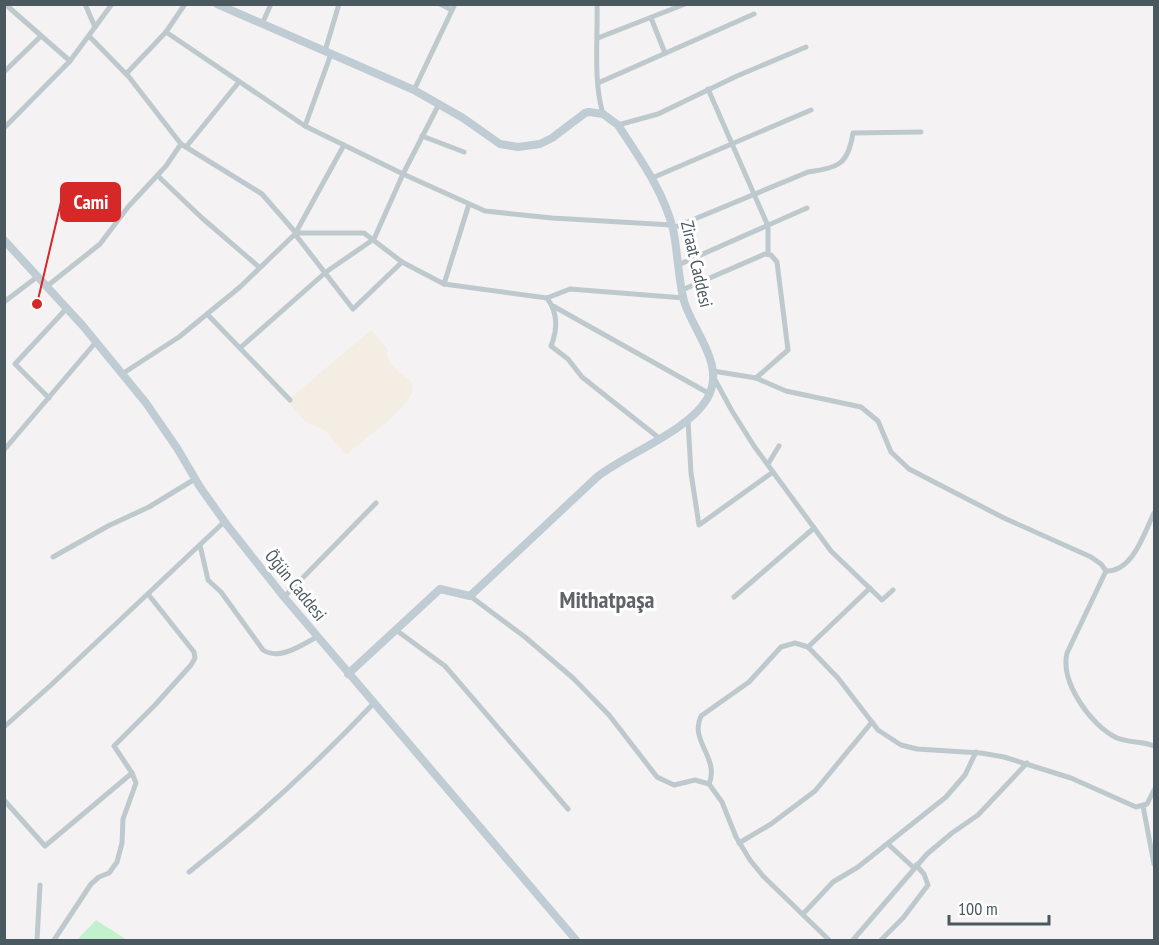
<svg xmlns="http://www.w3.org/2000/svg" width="1159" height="945" viewBox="0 0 1159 945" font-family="'PT Sans Narrow',sans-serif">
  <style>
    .green { fill: #c3f0cd }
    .sand { fill: #f4ede4 }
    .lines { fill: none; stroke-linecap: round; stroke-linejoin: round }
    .street { stroke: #bec9ce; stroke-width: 5 }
    .secondary { stroke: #bfccd3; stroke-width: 8 }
    .labels { text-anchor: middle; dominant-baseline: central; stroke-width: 6; stroke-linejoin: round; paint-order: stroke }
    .street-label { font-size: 18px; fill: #4a5960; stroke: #fff }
    .district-label { font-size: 24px; font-weight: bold; fill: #5e6467; stroke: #fff }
    .leader { fill: none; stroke: #d62828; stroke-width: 2 }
    .callout-dot { fill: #d62828; stroke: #fff; stroke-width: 2 }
    .callout { fill: #d62828; stroke: #d62828; stroke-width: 2 }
    .callout-label { font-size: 20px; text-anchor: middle; font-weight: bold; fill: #fff }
  </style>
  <rect width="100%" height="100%" fill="#f4f2f3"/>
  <!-- green -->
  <polygon class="green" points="96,920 127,940 77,940"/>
  <!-- sand -->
  <path class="sand" d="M371 330 388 350 387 355C389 361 392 366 397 371 402 376 412 378 413 386 417 403 359 443 346 455L325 430 306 422 287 401Z"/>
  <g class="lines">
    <!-- street -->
    <g class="street">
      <polyline points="5,4 70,61"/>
      <polyline points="85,4 95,27"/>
      <polyline points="440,4 452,10"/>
      <path d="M597 4C598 40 593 80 603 114"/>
      <polyline points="651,18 665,53"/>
      <polyline points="262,24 271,4"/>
      <polyline points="166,32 305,126 403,174 485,211 552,218 672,225"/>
      <polyline points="598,38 685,4"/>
      <polyline points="325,51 339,4"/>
      <polyline points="4,72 41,36"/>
      <polyline points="126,74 166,32 185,4"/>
      <polyline points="598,83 754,14"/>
      <polyline points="708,89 768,226 768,254"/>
      <polyline points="414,90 455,4"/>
      <polyline points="618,125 658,114 737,76 806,47"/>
      <polyline points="305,126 331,54"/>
      <polyline points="4,128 70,61 112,4"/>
      <polyline points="422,136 464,152"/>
      <polyline points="181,144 262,194 296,233 364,233 402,262 444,284 547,298 570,289 684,298"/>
      <polyline points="186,147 239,82"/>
      <polyline points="158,176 202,218 259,267"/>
      <polyline points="652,178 811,110"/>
      <path d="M673 228 808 172C839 167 848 165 853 133L921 132"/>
      <polyline points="295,234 353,309 402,262"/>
      <polyline points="678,265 807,208"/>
      <polyline points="444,284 469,204"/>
      <polyline points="46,287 100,244 128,207 166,166 181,144 129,77 89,36"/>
      <polyline points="682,290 765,254 771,255 777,262 788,350 756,378 713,371"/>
      <path d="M547 298C558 313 558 329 551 346L568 359 582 377 659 438"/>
      <polyline points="4,302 37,277"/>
      <polyline points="553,306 710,394"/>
      <polyline points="207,314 290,400"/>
      <polyline points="240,348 326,272 374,239 403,174 439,104"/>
      <polyline points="122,374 179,337 207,314 240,287 295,234 344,145"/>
      <polyline points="714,378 732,411 754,446 831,551 882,600 893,590"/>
      <polyline points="756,378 786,391 861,407 878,421 891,452 909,469 1004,518 1091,557 1101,564 1106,571"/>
      <polyline points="49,398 15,364 66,309"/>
      <polyline points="688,421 691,473 699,525 773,472"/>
      <polyline points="4,450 96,342"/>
      <polyline points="768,464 779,446"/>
      <path d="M1154 513C1144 533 1133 572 1106 571L1067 653C1060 682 1091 726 1117 738 1129 743 1143 741 1154 746"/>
      <path d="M200 545 208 580 221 592 263 650C280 661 301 645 317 637"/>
      <polyline points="53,557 108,526 149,507 195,479"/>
      <polyline points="470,596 525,637 573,678 609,715 657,777 674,785 695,780 709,784 722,802 736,837 750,860 763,876 829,940"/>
      <polyline points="284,597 376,503"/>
      <polyline points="734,597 814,528"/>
      <polyline points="396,630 445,666 568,809"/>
      <polyline points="808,647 838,678 878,730 901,745 917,749 981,753 1004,757 1071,778 1136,807 1147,804 1154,790"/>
      <polyline points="4,727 51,685 224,522"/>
      <path d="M709 784C720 758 689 741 701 716L749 682 781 647 795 643 808 647 870 588"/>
      <polyline points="4,800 45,846 132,773"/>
      <polyline points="1143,806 1154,864"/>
      <polyline points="739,843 771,824 815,791 872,722"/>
      <polyline points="888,844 914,868"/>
      <path d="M189 872C256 820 315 765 374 703"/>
      <polyline points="803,914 833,882 858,867 946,797 965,775 976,752"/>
      <polyline points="37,940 40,885"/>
      <polyline points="54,940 91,884 99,877 109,873 117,862 122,843 123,819 136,783 132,773 114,746 155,705 191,665 195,658 194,652 148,594"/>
      <polyline points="853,940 927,854 952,833 978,815 1027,763"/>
      <polyline points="881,940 903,918 928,885 924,874 916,865"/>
    </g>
    <!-- secondary -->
    <g class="secondary">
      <path d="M217 4 414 90 463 118 500 144 518 147 540 144 552 138 585 113 589 112 603 114 618 125C640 159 663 190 673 229 678 253 678 278 684 301 693 332 727 365 707 399 688 431 628 453 597 477L470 596 440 589 348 674"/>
      <polyline points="4,240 83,326 146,403 177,448 200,487 227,525 284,597 576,940"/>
    </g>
  </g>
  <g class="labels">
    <!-- street labels -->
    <g class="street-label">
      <text transform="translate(697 264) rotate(77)">Ziraat Caddesi</text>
      <text transform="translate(296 585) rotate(51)">Öğün Caddesi</text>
    </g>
    <!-- district labels -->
    <g class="district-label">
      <text x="607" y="599">Mithatpaşa</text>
    </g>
  </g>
  <!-- callouts -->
  <path class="leader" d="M37 304L61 202"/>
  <circle class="callout-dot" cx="37" cy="304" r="6"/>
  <rect class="callout" x="61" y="183" width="59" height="38" rx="6"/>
  <g class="callout-label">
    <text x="91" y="209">Cami</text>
  </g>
  <!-- border -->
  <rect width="1159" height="945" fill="none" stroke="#4a5960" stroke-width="12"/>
  <!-- scale -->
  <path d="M949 915v9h100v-9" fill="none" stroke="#4a5960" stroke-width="3"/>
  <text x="958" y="915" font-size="18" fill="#4a5960" stroke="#ffffff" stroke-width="4.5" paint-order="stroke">100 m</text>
</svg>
